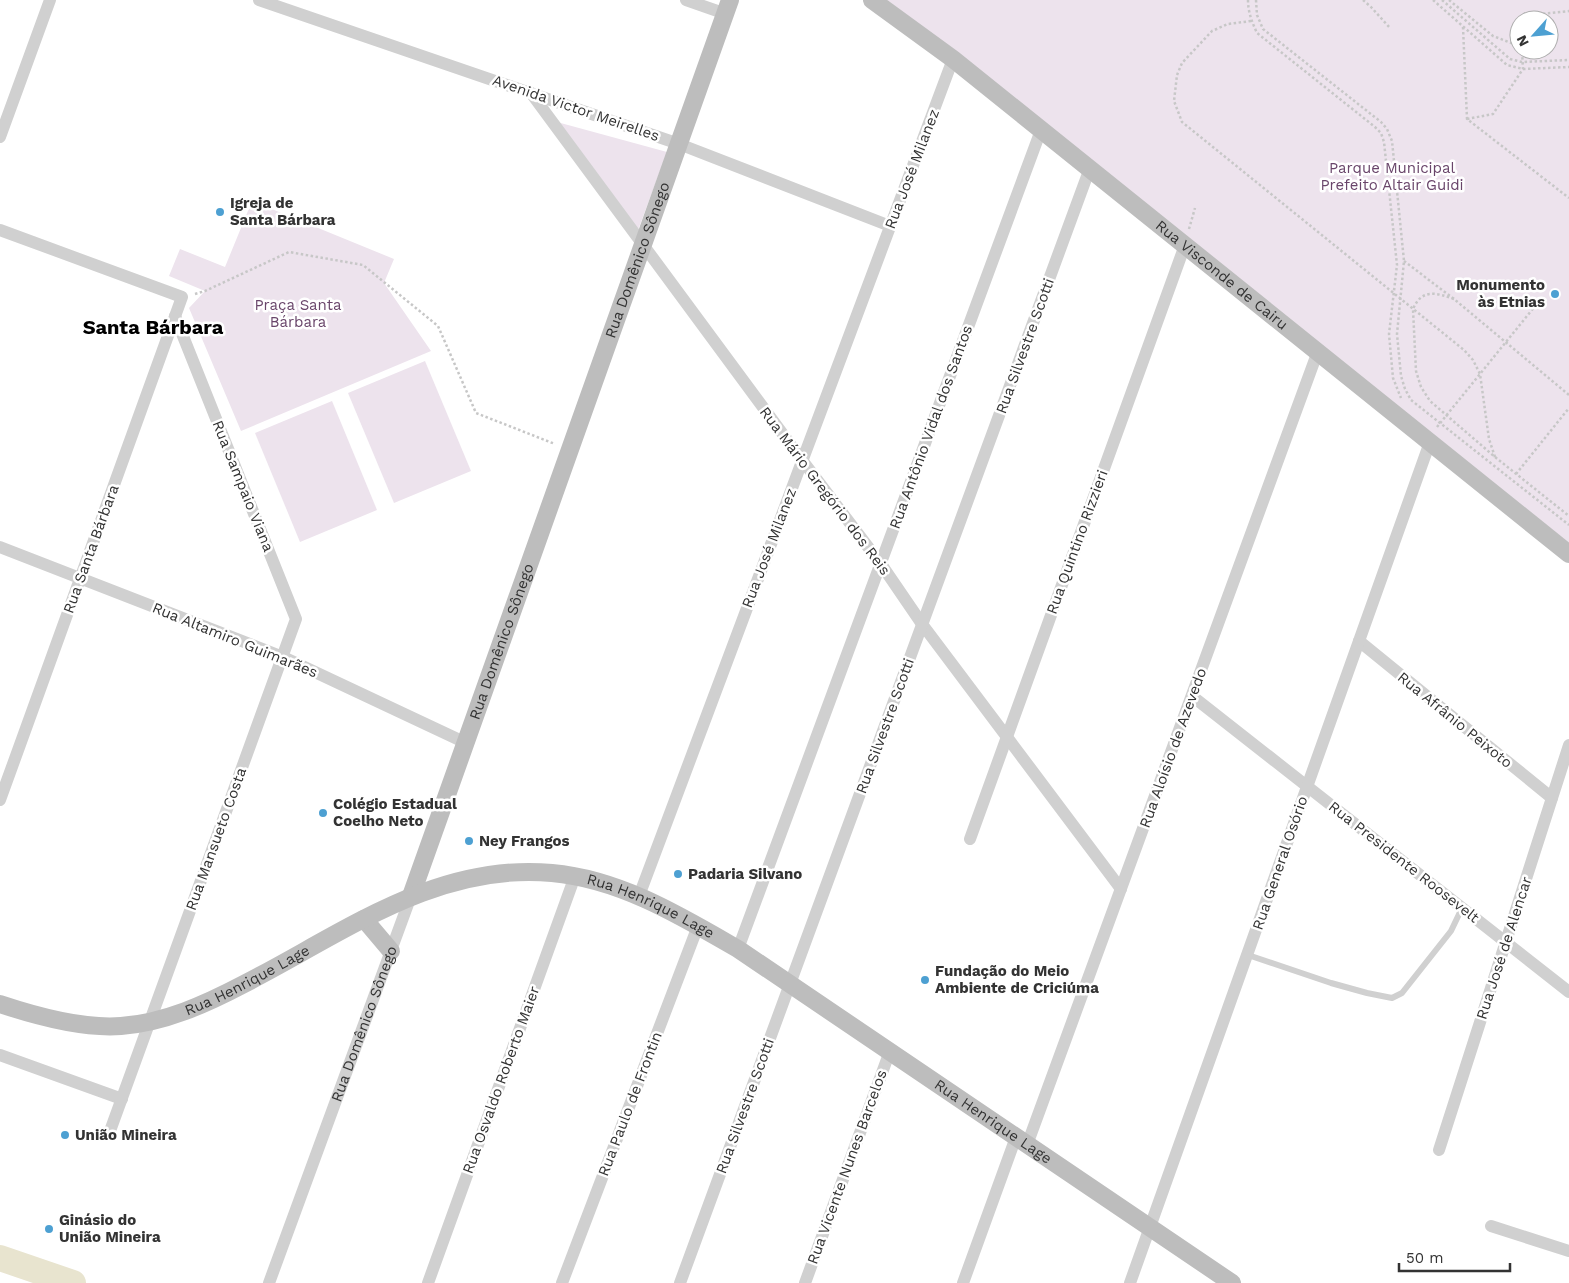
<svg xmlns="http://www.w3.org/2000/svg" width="1569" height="1283" viewBox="0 0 1569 1283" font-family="'Work Sans',sans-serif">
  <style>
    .green { fill: #ede3ed; fill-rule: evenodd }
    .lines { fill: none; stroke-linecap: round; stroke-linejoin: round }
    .river { stroke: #e8e4cf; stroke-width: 26 }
    .path { stroke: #c7c7c7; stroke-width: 2.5; stroke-dasharray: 2.5 2.5; stroke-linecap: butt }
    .lane { stroke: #d0d0d0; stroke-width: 6 }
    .street { stroke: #d0d0d0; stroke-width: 12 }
    .secondary { stroke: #bdbdbd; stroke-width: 18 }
    .poi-dot { fill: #4da0d2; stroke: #fff; stroke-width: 2 }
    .labels { text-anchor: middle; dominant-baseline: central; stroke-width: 5; stroke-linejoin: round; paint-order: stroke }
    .street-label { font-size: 15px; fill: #333; stroke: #fff }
    .park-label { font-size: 15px; fill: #69456a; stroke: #fff }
    .poi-label { font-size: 15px; font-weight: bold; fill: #333; stroke: #fff; text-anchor: start }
    .district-label { font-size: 20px; font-weight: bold; fill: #000; stroke: #fff }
  </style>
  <rect width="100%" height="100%" fill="#fff"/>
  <!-- green -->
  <g class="green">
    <path d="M887 0H1569V543ZM1519 20H1549V50H1519Z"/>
    <polygon points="557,122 667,152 638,230"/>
    <polygon points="252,201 394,259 384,283 431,351 241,431 189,308 205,291 169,276 180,249 225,267"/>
    <polygon points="425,361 471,471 394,503 348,393"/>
    <polygon points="332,401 377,510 300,542 255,433"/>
  </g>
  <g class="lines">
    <!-- river -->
    <polyline class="river" points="0,1258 73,1283"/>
    <!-- path -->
    <g class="path">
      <path d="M1248 0C1248 12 1252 22 1257 33L1375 127 1381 133 1384 142 1397 265 1389 334 1393 378 1401 398"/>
      <polyline points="1256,0 1257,15 1263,29 1381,122 1387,129 1392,141 1404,261 1397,334 1401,376 1405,389 1411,400 1569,525"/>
      <polyline points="1363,0 1371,7 1390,28"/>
      <polyline points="1433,0 1507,65 1523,69 1569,67"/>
      <polyline points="1442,0 1510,59 1522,62 1569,60"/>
      <polyline points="1449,0 1493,36 1519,46"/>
      <polyline points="1522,20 1522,16 1569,11"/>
      <polyline points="1251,21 1228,24 1212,31 1182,63 1177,75 1174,101 1182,122 1464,350 1473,360 1480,374 1489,439 1495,457"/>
      <polyline points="1463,27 1467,119 1569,198"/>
      <polyline points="1467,119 1493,114 1523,69 1522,50"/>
      <polyline points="1189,229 1195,208"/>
      <polyline points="1404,261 1454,299 1569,395"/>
      <polyline points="195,294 205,291 289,252 363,265 438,326 476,413 555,444"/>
      <path d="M1454 299C1437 293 1422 288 1413 309L1416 371 1421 387 1430 401 1495 457 1569 516"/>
      <polyline points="1437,427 1540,300"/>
      <polyline points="1516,474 1569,408"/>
    </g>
    <!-- lane -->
    <polyline class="lane" points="1248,955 1331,983 1367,993 1392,998 1402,993 1451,931 1462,908"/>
    <!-- street -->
    <g class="street">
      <polyline points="259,0 679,144 890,226"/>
      <polyline points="686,0 726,14"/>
      <polyline points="531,93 802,460 881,564 922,624 1121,889"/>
      <polyline points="0,137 50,0"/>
      <polyline points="0,230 182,297 0,800"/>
      <polyline points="0,547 283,657 466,743"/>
      <polyline points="1359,641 1552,798"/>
      <polyline points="1192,696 1569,992"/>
      <polyline points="970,839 1185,245"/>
      <polyline points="639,896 953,59"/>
      <polyline points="738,949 1041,130"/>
      <polyline points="0,1055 122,1099"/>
      <polyline points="110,1131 296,619 175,316"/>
      <polyline points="1027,1145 1318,351"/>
      <polyline points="1439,1150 1569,745"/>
      <polyline points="1491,1226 1569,1251"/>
      <path id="s1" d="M269 1283 411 896"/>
      <polyline points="428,1283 575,876"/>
      <polyline points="562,1283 698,926"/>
      <polyline points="680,1283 1090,168"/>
      <polyline points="805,1283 890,1051"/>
      <polyline points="963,1283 1016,1137"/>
      <polyline points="1130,1283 1430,442"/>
    </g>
    <!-- secondary -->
    <g class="secondary">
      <path id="s2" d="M872 0 953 59 1569 554"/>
      <path id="s3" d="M411 896 730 0"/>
      <polyline points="364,919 391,951"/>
      <path id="s4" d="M0 1004C36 1016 83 1029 121 1026 164 1023 206 1004 244 984 342 934 436 862 552 873 620 879 681 916 738 949L1232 1283"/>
    </g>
  </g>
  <!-- markers -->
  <g class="poi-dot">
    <circle cx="220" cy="212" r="5"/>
    <circle cx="1555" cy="294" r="5"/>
    <circle cx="323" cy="813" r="5"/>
    <circle cx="469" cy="841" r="5"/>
    <circle cx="678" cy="874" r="5"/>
    <circle cx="925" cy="980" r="5"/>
    <circle cx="65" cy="1135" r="5"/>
    <circle cx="49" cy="1229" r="5"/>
  </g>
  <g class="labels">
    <!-- street labels -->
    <g class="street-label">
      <text transform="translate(576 108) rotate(19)">Avenida Victor Meirelles</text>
      <text transform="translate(912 169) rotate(-69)">Rua José Milanez</text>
      <text stroke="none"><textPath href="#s3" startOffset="675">Rua Domênico Sônego</textPath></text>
      <text stroke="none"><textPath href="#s2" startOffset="445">Rua Visconde de Cairu</textPath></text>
      <text transform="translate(1025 346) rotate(-70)">Rua Silvestre Scotti</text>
      <text transform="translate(931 427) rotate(-70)">Rua Antônio Vidal dos Santos</text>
      <text transform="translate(243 486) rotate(68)">Rua Sampaio Viana</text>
      <text transform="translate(825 491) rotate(53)">Rua Mário Gregório dos Reis</text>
      <text transform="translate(1077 542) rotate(-70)">Rua Quintino Rizzieri</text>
      <text transform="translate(769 548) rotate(-69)">Rua José Milanez</text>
      <text transform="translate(91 549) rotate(-70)">Rua Santa Bárbara</text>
      <text transform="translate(235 640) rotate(22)">Rua Altamiro Guimarães</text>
      <text stroke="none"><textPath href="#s3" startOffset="270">Rua Domênico Sônego</textPath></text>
      <text transform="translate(1455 720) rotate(39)">Rua Afrânio Peixoto</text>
      <text transform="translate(885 726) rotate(-70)">Rua Silvestre Scotti</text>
      <text transform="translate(1173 748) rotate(-70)">Rua Aloísio de Azevedo</text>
      <text transform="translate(216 839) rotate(-70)">Rua Mansueto Costa</text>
      <text transform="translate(1404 862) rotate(38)">Rua Presidente Roosevelt</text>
      <text transform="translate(1280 863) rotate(-71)">Rua General Osório</text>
      <text stroke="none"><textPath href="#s4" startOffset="692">Rua Henrique Lage</textPath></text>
      <text transform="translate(1504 948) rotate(-72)">Rua José de Alencar</text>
      <text stroke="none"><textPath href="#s4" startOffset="259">Rua Henrique Lage</textPath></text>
      <text stroke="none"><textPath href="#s1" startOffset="276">Rua Domênico Sônego</textPath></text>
      <text transform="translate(501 1080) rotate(-70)">Rua Osvaldo Roberto Maier</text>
      <text transform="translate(630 1104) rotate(-69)">Rua Paulo de Frontin</text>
      <text transform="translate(745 1106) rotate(-70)">Rua Silvestre Scotti</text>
      <text stroke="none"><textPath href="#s4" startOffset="1098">Rua Henrique Lage</textPath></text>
      <text transform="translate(847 1167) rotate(-70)">Rua Vicente Nunes Barcelos</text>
    </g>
    <!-- park labels -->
    <g class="park-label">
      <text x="1392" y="168">Parque Municipal<tspan x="1392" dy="17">Prefeito Altair Guidi</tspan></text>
      <text x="298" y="305">Praça Santa<tspan x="298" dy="17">Bárbara</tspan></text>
    </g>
    <!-- poi labels -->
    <g class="poi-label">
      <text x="230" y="203">Igreja de<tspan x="230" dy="17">Santa Bárbara</tspan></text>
      <text x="1545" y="285" text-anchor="end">Monumento<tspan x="1545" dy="17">às Etnias</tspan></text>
      <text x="333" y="804">Colégio Estadual<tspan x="333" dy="17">Coelho Neto</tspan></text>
      <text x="479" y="841">Ney Frangos</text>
      <text x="688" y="874">Padaria Silvano</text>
      <text x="935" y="971">Fundação do Meio<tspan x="935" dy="17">Ambiente de Criciúma</tspan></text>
      <text x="75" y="1135">União Mineira</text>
      <text x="59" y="1220">Ginásio do<tspan x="59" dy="17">União Mineira</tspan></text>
    </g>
    <!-- district labels -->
    <g class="district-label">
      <text x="153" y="327">Santa Bárbara</text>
    </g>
  </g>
  <!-- north arrow -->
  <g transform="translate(1534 35) rotate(243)"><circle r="24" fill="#ffffff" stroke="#adadad"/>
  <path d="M0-4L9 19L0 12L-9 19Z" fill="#4da0d2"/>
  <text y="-8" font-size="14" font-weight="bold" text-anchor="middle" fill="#333333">N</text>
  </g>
  <!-- scale -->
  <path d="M1399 1263v8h111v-8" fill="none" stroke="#333333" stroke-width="2.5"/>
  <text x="1406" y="1263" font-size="15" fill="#333333" stroke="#ffffff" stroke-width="4" paint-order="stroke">50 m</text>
</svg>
